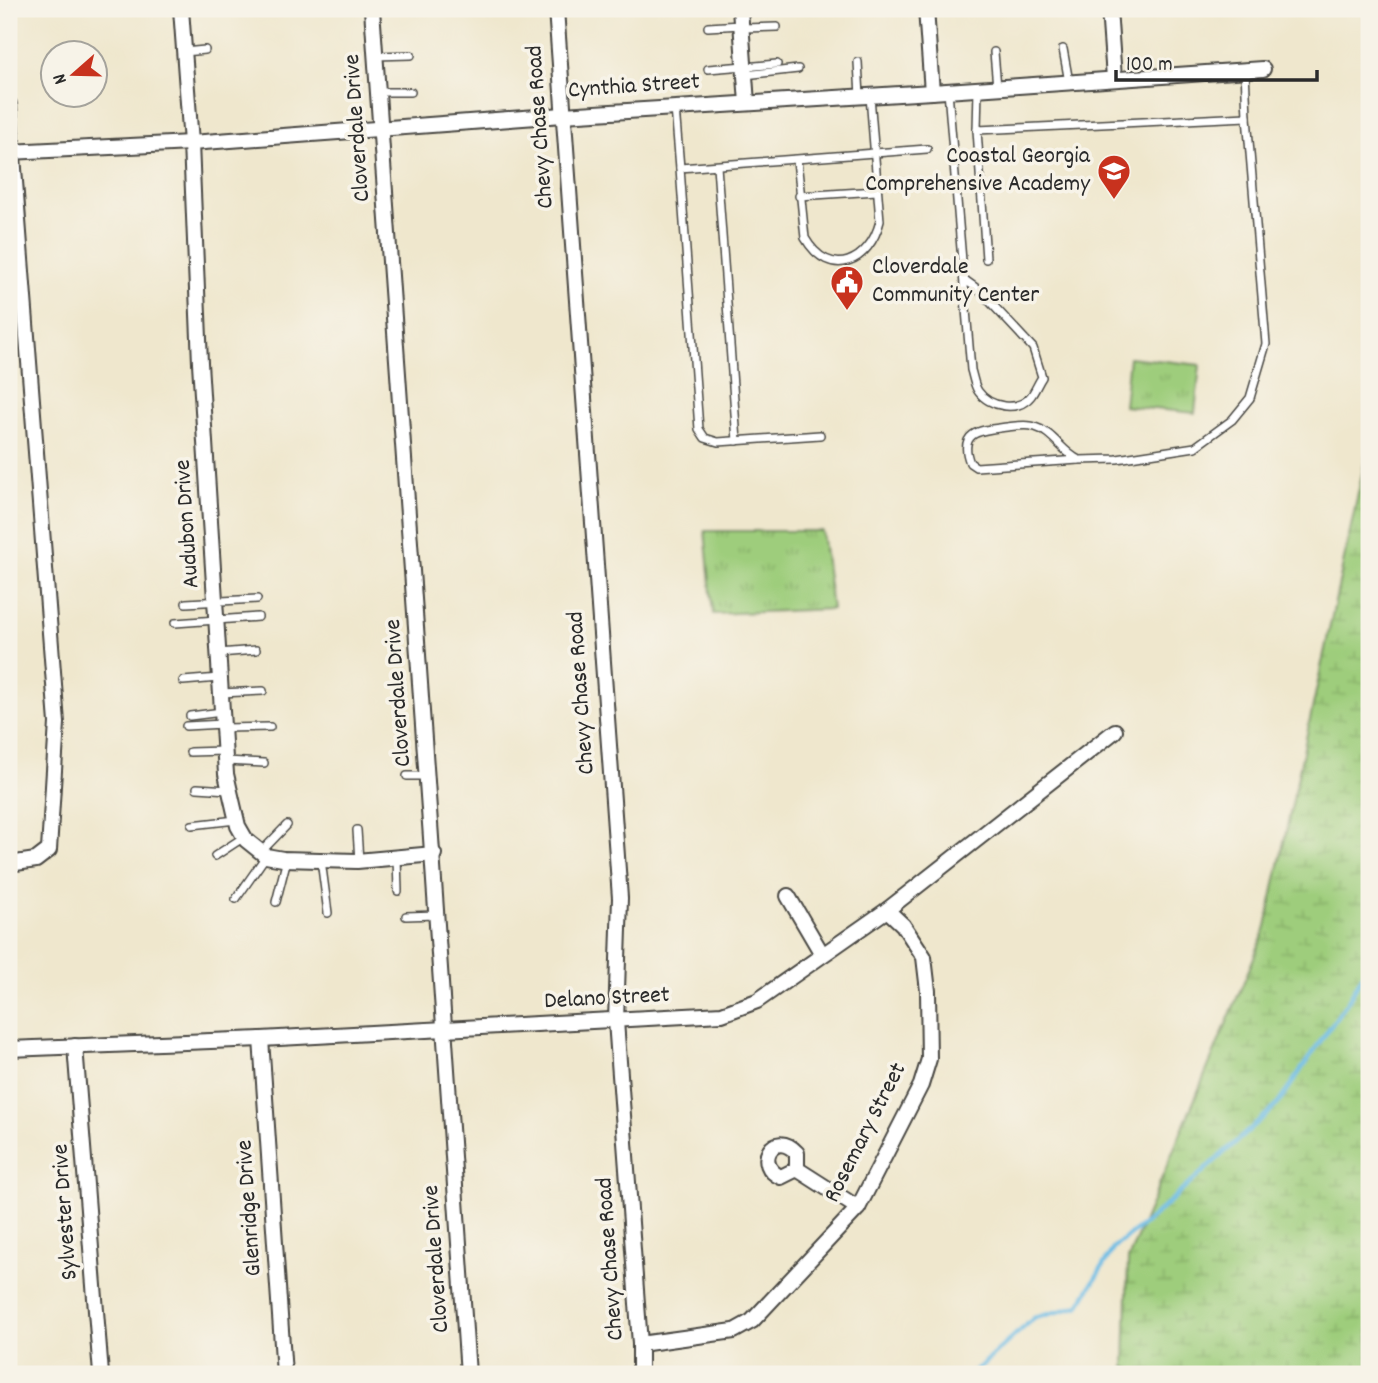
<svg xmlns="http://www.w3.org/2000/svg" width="1378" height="1383" viewBox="0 0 1378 1383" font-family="Dekko,sans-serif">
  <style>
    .wetland { fill: url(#wetland-marsh); stroke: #647c53; stroke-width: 2 }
    .park { fill: url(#park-tufts); stroke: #647c53; stroke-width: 2 }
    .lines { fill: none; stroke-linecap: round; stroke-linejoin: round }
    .stream { stroke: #69bbe5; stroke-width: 4.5 }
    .lane-casing { stroke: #484743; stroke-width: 10 }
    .street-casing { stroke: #484743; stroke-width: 18 }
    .lane { stroke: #fff; stroke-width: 7 }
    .street { stroke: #fff; stroke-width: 14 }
    .labels { text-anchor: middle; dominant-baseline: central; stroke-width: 7; stroke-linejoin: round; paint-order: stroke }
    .street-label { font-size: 24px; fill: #2b2b2b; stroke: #f7f3e8 }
    .poi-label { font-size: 24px; fill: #2b2b2b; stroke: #f7f3e8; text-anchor: end }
  </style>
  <defs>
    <pattern id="wetland-marsh" width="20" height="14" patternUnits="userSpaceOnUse" patternTransform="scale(1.75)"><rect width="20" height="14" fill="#9ecd7b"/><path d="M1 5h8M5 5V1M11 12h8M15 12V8" fill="none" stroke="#88b06a"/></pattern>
    <pattern id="park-tufts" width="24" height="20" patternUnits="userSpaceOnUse" patternTransform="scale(1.75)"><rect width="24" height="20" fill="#9ecd7b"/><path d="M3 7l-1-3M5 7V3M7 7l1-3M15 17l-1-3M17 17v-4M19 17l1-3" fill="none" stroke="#88b06a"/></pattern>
  </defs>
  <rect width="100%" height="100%" fill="#f7f3e8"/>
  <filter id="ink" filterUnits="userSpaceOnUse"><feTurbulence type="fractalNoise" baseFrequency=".0143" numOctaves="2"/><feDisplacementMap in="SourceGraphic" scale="14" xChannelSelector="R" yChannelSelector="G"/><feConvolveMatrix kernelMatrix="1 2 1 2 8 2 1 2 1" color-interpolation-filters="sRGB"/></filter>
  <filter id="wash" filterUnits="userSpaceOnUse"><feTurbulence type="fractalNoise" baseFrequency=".00686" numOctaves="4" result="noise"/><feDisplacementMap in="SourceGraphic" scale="28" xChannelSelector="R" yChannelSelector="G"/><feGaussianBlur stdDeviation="1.57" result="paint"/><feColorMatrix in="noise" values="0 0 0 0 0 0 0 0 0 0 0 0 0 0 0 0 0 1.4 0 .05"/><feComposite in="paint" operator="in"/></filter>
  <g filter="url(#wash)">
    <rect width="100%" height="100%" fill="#efe7cd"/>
    <!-- wetland -->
    <polygon class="wetland" points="1369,442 1369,1374 1144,1374 1125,1367 1128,1259 1265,931"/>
    <!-- park -->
    <g class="park">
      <polygon points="1129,357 1200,365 1195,413 1124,406"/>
      <polygon points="705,531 822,531 832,609 713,614"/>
    </g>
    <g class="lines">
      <!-- stream -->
      <polyline class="stream" points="972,1374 1034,1318 1079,1306 1114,1247 1147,1222 1278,1104 1349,999 1369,964"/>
    </g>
  </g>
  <g filter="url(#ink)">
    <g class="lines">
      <defs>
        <g id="lane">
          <polyline points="708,27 741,25"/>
          <polyline points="742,28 777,27"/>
          <polyline points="1063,49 1069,82"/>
          <polyline points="184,52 205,50"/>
          <polyline points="994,52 997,87"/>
          <polyline points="375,56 411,55"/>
          <polyline points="858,62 860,96"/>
          <polyline points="744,67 777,64"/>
          <polyline points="708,69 744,66"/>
          <polyline points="745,75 798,69"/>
          <polyline points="978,89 977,130 986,259"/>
          <path d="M948 91 971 370C973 376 974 385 978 391 989 407 1018 413 1031 396 1035 391 1038 383 1042 377L1033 348 979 290 965 280"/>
          <polyline points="378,92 411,92"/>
          <polyline points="675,108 680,168 927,149"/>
          <polyline points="977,130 1247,117 1245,70"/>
          <path d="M797 160 805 238C830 281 870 262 880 221L870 96"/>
          <polyline points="717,166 737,441"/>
          <polyline points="680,168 699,429 705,438 718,442 820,435"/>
          <polyline points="799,196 877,191"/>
          <path d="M1079 460C1062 452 1053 432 1035 427 1027 424 1016 426 1007 427 983 430 957 430 970 463L976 467 1079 460 1117 459 1195 447 1232 420 1250 398 1266 344 1247 117"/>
          <polyline points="186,603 257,599"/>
          <polyline points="175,623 258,617"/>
          <polyline points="219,653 256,650"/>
          <polyline points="183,681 219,678"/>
          <polyline points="221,693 263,691"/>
          <polyline points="190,716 222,712"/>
          <polyline points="186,726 223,724"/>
          <polyline points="224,728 270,727"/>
          <polyline points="190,752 224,751"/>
          <polyline points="226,761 264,763"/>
          <polyline points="407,776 427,776"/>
          <polyline points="197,788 229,790"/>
          <polyline points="192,825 236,820"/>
          <polyline points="357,830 359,861"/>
          <polyline points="261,852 287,825"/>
          <polyline points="215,856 244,837"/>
          <polyline points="397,857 398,891"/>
          <polyline points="321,860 328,913"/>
          <polyline points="236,899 266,856"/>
          <polyline points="276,902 287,859"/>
          <polyline points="406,916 436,915"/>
        </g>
        <g id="street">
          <polyline points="181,9 191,143 200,363 226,774 238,826 246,840 266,856 283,859 357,861 434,854"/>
          <path d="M372 9C408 464 435 919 468 1374"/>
          <polyline points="556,9 620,898 616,1021 640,1344 640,1374"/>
          <polyline points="740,9 747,103"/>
          <polyline points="926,9 932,92"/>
          <polyline points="1109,9 1114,78"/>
          <polyline points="9,104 57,723 49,850 36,860 9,864"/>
          <polyline points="9,152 191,143 563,115 932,92 1263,69"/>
          <polyline points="788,896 822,954"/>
          <polyline points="261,1039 284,1374"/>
          <polyline points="75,1046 101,1374"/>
          <polyline points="9,1049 261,1039 722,1014 757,1001 887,910 1115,731"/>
          <path d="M797 1169V1153C773 1127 753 1166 781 1177L797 1169 858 1208"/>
          <polyline points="640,1344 734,1331 752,1321 858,1208 921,1085 929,1059 928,991 924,957 903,925 887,910"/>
        </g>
      </defs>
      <!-- lane casing -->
      <use href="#lane" class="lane-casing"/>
      <!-- street casing -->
      <use href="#street" class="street-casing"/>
      <!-- lane -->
      <use href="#lane" class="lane"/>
      <!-- street -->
      <use href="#street" class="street"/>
    </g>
  </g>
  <!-- icons -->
  <defs>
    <symbol id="school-pin" viewBox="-11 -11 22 30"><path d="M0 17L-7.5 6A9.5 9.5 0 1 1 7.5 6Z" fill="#c8321e" stroke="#f7f3e8"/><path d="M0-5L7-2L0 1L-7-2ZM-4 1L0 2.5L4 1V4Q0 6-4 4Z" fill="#fff"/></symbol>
    <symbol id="civic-pin" viewBox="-11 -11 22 30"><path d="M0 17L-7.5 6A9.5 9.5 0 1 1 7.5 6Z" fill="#c8321e" stroke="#f7f3e8"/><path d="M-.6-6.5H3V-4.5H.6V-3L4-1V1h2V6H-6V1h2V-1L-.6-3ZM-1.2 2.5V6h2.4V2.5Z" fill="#fff"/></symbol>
  </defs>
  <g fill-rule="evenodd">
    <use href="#school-pin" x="1095" y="152" width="38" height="52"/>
    <use href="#civic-pin" x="828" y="263" width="38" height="52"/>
  </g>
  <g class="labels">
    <!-- street labels -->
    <g class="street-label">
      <text transform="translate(634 87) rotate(-4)">Cynthia Street</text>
      <text transform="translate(541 127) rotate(-94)">Chevy Chase Road</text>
      <text transform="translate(358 128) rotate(-94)">Cloverdale Drive</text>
      <text transform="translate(188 524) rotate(-94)">Audubon Drive</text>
      <text transform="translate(399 693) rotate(-94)">Cloverdale Drive</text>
      <text transform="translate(582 693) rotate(-94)">Chevy Chase Road</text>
      <text transform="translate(607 999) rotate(-3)">Delano Street</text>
      <text transform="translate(866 1133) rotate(-63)">Rosemary Street</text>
      <text transform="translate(250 1208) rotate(-94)">Glenridge Drive</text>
      <text transform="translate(66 1212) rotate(-94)">Sylvester Drive</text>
      <text transform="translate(437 1259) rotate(-94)">Cloverdale Drive</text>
      <text transform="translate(611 1259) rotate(-94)">Chevy Chase Road</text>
    </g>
    <!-- poi labels -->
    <g class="poi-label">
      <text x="1090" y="157">Coastal Georgia<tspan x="1090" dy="28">Comprehensive Academy</tspan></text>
      <text x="872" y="268" text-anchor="start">Cloverdale<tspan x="872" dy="28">Community Center</tspan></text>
    </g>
  </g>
  <!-- margin -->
  <rect width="1378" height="1383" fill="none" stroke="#f7f3e8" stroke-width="35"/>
  <!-- north arrow -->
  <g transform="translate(74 74) rotate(250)"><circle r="33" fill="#f7f3e8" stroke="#a5a39c" stroke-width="2"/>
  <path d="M0-5L12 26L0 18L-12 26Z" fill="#c8321e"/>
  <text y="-10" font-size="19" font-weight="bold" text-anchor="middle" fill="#2b2b2b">N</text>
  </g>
  <!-- scale -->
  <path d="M1116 70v10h201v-10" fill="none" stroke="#2b2b2b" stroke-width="3.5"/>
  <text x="1126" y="70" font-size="21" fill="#2b2b2b" stroke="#f7f3e8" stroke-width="5" paint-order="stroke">100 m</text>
</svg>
